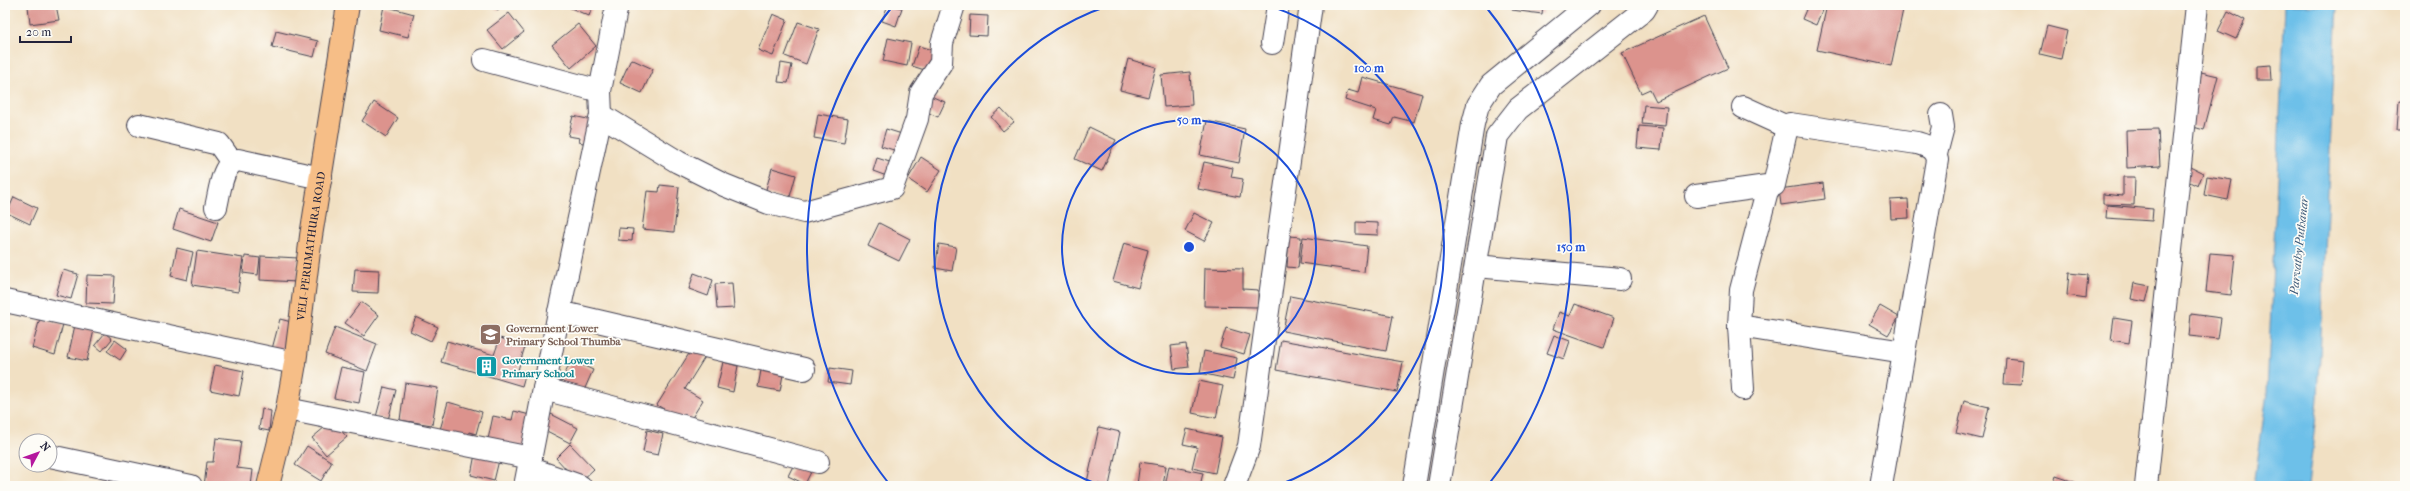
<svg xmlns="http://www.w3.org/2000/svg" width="2410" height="491" viewBox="0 0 2410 491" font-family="'IM FELL French Canon',serif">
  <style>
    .water { fill: #6dc0e9; stroke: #487192 }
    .building { fill: #dc938d }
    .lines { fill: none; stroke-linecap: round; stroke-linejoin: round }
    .minor-casing { stroke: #413e4f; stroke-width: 24 }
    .major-casing { stroke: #413e4f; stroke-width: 24 }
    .minor { stroke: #fff; stroke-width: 22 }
    .major { stroke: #f6be87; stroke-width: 22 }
    .ring { fill: none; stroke: #1d4ed8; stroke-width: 2 }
    .labels { text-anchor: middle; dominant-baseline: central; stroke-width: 3.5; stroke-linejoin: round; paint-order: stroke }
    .street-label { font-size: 11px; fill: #22223b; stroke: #fdfcf7 }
    .education-label { font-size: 11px; font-weight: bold; fill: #785e54; stroke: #fdfcf7; text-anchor: start }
    .culture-label { font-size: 11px; font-weight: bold; fill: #0d838f; stroke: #fdfcf7; text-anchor: start }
    .water-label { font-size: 12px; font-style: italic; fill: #3c5978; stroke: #fdfcf7 }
    .centre { fill: #1d4ed8; stroke: #fdfcf7; stroke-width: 2 }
    .ring-label { font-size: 12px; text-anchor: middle; font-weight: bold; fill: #1d4ed8; stroke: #fdfcf7; stroke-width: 3.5; stroke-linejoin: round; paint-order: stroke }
  </style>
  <rect width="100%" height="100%" fill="#fdfcf7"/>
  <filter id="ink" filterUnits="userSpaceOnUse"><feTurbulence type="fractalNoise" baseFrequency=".025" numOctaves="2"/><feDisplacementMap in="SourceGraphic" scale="8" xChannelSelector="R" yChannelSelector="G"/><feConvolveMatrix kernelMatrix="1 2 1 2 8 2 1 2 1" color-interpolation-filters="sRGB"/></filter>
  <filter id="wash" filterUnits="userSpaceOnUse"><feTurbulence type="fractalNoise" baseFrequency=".012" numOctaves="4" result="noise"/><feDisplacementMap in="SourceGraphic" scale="16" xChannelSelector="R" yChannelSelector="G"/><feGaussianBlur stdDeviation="0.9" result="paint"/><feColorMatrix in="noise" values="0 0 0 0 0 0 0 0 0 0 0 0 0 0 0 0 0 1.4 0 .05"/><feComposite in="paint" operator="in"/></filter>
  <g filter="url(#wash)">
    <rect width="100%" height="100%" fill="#f1e0c3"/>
    <!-- water -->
    <polygon class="water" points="2285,5 2337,5 2318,398 2308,486 2254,486 2267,393"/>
    <g id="blocks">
      <!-- building -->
      <g class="building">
        <polygon points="37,5 56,5 59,20 30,24 28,6"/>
        <polygon points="491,5 501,5 498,10"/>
        <polygon points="564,5 593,5 589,16"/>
        <polygon points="888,5 902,8 896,26 882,21"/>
        <polygon points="1513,5 1543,5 1542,14 1512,10"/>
        <polygon points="1808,5 1823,8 1816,25 1802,19"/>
        <polygon points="1827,5 1904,5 1891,66 1817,50"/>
        <rect x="2403" y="5" width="2" height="10"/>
        <polygon points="384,6 414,14 408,37 379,30"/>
        <polygon points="2228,11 2245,20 2236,39 2218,31"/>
        <polygon points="509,13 524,32 503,49 487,30"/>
        <polygon points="773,14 787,20 773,56 758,50"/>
        <polygon points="970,15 988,16 987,36 969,35"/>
        <polygon points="1704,16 1728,68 1656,101 1650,89 1641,93 1622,53"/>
        <polygon points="798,22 819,29 806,64 785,56"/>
        <polygon points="578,24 596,46 571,68 552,45"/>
        <polygon points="2047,26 2067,31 2061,59 2040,54"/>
        <polygon points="276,31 318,41 314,57 272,47"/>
        <polygon points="888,38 911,43 907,66 883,61"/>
        <polygon points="919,46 938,52 931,72 912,66"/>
        <polygon points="631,59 653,69 642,93 620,83"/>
        <polygon points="1128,59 1156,67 1148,97 1120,90"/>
        <polygon points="781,63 792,65 788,83 778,82"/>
        <polygon points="2271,65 2272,80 2256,80 2256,66"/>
        <polygon points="2197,71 2218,76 2204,130 2183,124"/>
        <polygon points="1190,72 1192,105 1164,107 1161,75"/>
        <polygon points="1362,77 1422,94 1414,122 1394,117 1391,125 1373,120 1376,110 1345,100 1348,90 1358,93"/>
        <polygon points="928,95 945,102 938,117 922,110"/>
        <polygon points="2399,101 2405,102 2405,130 2397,130"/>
        <polygon points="374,102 398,118 386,137 362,121"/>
        <polygon points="1644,105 1667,107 1665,126 1642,124"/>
        <polygon points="1001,108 1014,122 1003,131 991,117"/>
        <polygon points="818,114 848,119 844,143 814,138"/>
        <polygon points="573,116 597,121 591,145 579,142 580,138 568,136"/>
        <polygon points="1207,121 1245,129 1239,163 1200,155"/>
        <polygon points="1639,126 1663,128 1661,150 1637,148"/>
        <polygon points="1089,127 1116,140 1102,171 1075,159"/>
        <polygon points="886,129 905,135 900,152 881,146"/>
        <polygon points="2158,129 2160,166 2127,168 2126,130"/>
        <polygon points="921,157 941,170 927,192 908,179"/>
        <polygon points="877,158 896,164 892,178 873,171"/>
        <polygon points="1204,162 1233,168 1231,177 1243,179 1240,197 1198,189"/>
        <polygon points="2187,165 2203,173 2198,186 2181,178"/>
        <polygon points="772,168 796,175 789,200 765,193"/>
        <polygon points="2207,176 2232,180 2228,200 2204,195"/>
        <polygon points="2123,177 2135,177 2134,205 2103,204 2103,194 2123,196"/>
        <polygon points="1823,183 1825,199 1781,205 1779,189"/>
        <polygon points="660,185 679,187 674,232 642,229 647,191 659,192"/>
        <polygon points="14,197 37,208 30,224 7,213"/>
        <polygon points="1908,199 1909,218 1891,219 1890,200"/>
        <polygon points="2107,205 2153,209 2152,221 2106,218"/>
        <polygon points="179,209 218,222 211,242 173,229"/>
        <polygon points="1194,213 1214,223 1204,241 1185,231"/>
        <polygon points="1356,222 1378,223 1378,235 1356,234"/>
        <polygon points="879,223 910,239 899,261 868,246"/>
        <polygon points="619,228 633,229 632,241 618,240"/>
        <polygon points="1289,236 1301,237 1298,268 1287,267"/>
        <polygon points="1303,237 1367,246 1364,272 1300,263"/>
        <polygon points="1124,243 1148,250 1138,288 1113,281"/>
        <polygon points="939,244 956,247 952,271 935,268"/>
        <polygon points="177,248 193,252 187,280 171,276"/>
        <polygon points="197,251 243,258 238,292 192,285"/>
        <polygon points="2210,253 2235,255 2231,295 2206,292"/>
        <polygon points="245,256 260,258 258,275 243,273"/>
        <polygon points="261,256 298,258 297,282 260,280"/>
        <polygon points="1205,268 1243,269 1243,289 1258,290 1258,307 1204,306"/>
        <polygon points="355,269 379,270 378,293 353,292"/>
        <polygon points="63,270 78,274 71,299 56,295"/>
        <polygon points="694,273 713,280 708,296 689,289"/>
        <polygon points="2069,273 2088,275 2086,298 2067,295"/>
        <polygon points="87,275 115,276 113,304 86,303"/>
        <polygon points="732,283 734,308 717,309 715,284"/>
        <polygon points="2134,283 2150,286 2146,302 2131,299"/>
        <polygon points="1290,296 1393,316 1386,351 1283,331"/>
        <polygon points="361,302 379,315 364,336 345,323"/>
        <polygon points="1575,304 1614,318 1604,347 1553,329 1559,312 1570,316"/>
        <polygon points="1880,306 1899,317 1888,335 1869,324"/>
        <polygon points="2191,314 2221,318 2218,339 2189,336"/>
        <polygon points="416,317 438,327 431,341 410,331"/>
        <polygon points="40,318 63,324 55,355 32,348"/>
        <polygon points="2114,318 2132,321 2129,343 2111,340"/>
        <polygon points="280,319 295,323 287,353 272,349"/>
        <polygon points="75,325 94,330 87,361 68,357"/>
        <polygon points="335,327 377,344 367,371 325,354"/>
        <polygon points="1226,328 1250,335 1244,354 1220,347"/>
        <polygon points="105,333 112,339 102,351 95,345"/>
        <polygon points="1554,335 1570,341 1564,359 1547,353"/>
        <polygon points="500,338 525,346 518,370 526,372 522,386 441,362 447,341 494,355"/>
        <polygon points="115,340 127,349 120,360 107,351"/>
        <polygon points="1281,340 1403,362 1397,392 1276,370"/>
        <polygon points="695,344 708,352 685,389 703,400 688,424 657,405"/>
        <polygon points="1186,344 1189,367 1174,369 1171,346"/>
        <polygon points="1204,351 1237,358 1233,380 1200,373"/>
        <polygon points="2006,358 2023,360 2021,385 2004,384"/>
        <polygon points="763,359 785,364 780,391 758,387"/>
        <polygon points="571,360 593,370 582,395 560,386"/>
        <polygon points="723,362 738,366 733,392 717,388"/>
        <polygon points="215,365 244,371 239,396 210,390"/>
        <polygon points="341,367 365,372 359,403 334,398"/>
        <polygon points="830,368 852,371 850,385 828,382"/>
        <polygon points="1199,381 1223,386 1216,418 1192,413"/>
        <polygon points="405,383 438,388 432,425 400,420"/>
        <polygon points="384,387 396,390 388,420 376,417"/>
        <polygon points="1964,401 1989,407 1982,439 1956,433"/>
        <polygon points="448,402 482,412 476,434 469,432 466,440 439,433"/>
        <polygon points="262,409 271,411 269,431 259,429"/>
        <polygon points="514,411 530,415 523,451 487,444 493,416 512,420"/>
        <polygon points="551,414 578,428 570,443 543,429"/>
        <polygon points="332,421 347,437 326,455 312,438"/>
        <polygon points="1099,427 1120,432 1109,486 1087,482"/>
        <polygon points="1187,429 1222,437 1215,473 1192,468 1197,447 1183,444"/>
        <polygon points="647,430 663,434 658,455 643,452"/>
        <polygon points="216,438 241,441 237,468 253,470 251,486 204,486 207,462 213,462"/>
        <polygon points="570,444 594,469 579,483 556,458"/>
        <polygon points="307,446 332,462 321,481 295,465"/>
        <polygon points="475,454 499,460 494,481 471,475"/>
        <polygon points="797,458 814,466 805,484 788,476"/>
        <polygon points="1140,462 1166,466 1163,486 1137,485"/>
        <polygon points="1169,466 1203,473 1200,486 1165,486"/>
        <polygon points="2056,476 2077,483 2076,486 2053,486"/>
        <polygon points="102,481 121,485 121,486 101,486"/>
      </g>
    </g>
  </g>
  <g filter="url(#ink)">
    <use href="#blocks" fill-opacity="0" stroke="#413e4f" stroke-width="1"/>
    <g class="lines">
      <defs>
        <g id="minor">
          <polyline points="1272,43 1278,5"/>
          <polyline points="484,60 600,91"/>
          <polyline points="1743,107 1787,127"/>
          <polyline points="601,115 678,162 724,185 769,203 804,212 892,188 917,119 921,93 941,63 942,43 954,5"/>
          <polyline points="139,125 219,144 231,161"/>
          <polyline points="1936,154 1943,127 1941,115"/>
          <polyline points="1768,187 1741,290 1739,326 1904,352"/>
          <path d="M1696 196 1774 185 1787 127 1790 124 1917 143C1927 146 1935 148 1937 160L1881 486"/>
          <path d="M216 207C220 192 221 164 238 160L321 178"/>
          <polyline points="1476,266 1620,279"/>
          <polyline points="5,301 295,363"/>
          <polyline points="559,312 804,369"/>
          <polyline points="1739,326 1743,389"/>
          <polyline points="544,389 818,462"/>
          <polyline points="287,409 531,458"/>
          <polyline points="50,456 191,486"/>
          <polyline points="529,468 580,486"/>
          <polyline points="525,486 559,312 601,115 600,91 617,5"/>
          <polyline points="1234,486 1249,446 1311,5"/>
          <polyline points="1414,486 1473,124 1478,105 1491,85 1589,5"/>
          <polyline points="1439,486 1497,136 1518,109 1644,10 1647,5"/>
          <polyline points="2146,486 2197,5"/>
        </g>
        <g id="major">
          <path id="s1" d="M268 486 287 409 295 363 311 236 348 5"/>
        </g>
      </defs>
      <!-- minor casing -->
      <use href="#minor" class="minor-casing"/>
      <!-- major casing -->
      <use href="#major" class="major-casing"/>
      <!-- minor -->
      <use href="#minor" class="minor"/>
      <!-- major -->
      <use href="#major" class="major"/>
    </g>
  </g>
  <!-- distance rings -->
  <g class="ring">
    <circle cx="1189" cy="247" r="127"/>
    <path d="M1102 486A254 254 0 0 1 1111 5M1267 5A254 254 0 0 1 1276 486"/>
    <path d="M890 485A382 382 0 0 1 892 7M1486 7A382 382 0 0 1 1488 485"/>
  </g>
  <!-- icons -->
  <defs>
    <symbol id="school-square" viewBox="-11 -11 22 22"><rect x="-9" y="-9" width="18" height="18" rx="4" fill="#8d6e63" stroke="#fdfcf7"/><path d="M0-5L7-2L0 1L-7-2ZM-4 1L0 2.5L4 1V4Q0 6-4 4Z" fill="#fff"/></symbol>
    <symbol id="building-square" viewBox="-11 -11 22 22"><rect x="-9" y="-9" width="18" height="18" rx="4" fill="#0f9aa8" stroke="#fdfcf7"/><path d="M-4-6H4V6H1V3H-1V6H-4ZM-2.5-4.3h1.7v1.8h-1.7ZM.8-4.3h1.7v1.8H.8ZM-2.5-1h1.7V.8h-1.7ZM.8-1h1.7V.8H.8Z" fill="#fff"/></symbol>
  </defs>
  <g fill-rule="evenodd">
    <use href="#school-square" x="478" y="322" width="25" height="25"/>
    <use href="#building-square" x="474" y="354" width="25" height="25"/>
  </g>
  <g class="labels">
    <!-- street labels -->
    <g class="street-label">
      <text stroke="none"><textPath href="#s1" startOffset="244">VELI- PERUMATHURA ROAD</textPath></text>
    </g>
    <!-- education labels -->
    <g class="education-label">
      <text x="506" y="328">Government Lower<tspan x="506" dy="13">Primary School Thumba</tspan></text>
    </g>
    <!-- culture labels -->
    <g class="culture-label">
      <text x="502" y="360">Government Lower<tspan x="502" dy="13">Primary School</tspan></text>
    </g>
    <!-- water labels -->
    <g class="water-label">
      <text transform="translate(2299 246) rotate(-84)">Parvathy Puthanar</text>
    </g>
  </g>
  <circle cx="1189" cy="247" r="6" class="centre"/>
  <g class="ring-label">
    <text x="1369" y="72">100 m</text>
    <text x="1189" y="124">50 m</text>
    <text x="1571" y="251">150 m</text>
  </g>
  <!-- margin -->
  <rect width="2410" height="491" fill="none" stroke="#fdfcf7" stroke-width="20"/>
  <!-- north arrow -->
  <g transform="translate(38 453) rotate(49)"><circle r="19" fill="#fdfcf7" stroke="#a5a5ac"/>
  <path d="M0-3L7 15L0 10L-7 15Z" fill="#b5179e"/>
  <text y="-6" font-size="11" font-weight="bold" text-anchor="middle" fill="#22223b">N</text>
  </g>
  <!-- scale -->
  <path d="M20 36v6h51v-6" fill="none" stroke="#22223b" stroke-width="2"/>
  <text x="26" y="36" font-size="12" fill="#22223b" stroke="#fdfcf7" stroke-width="3" paint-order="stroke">20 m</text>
</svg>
